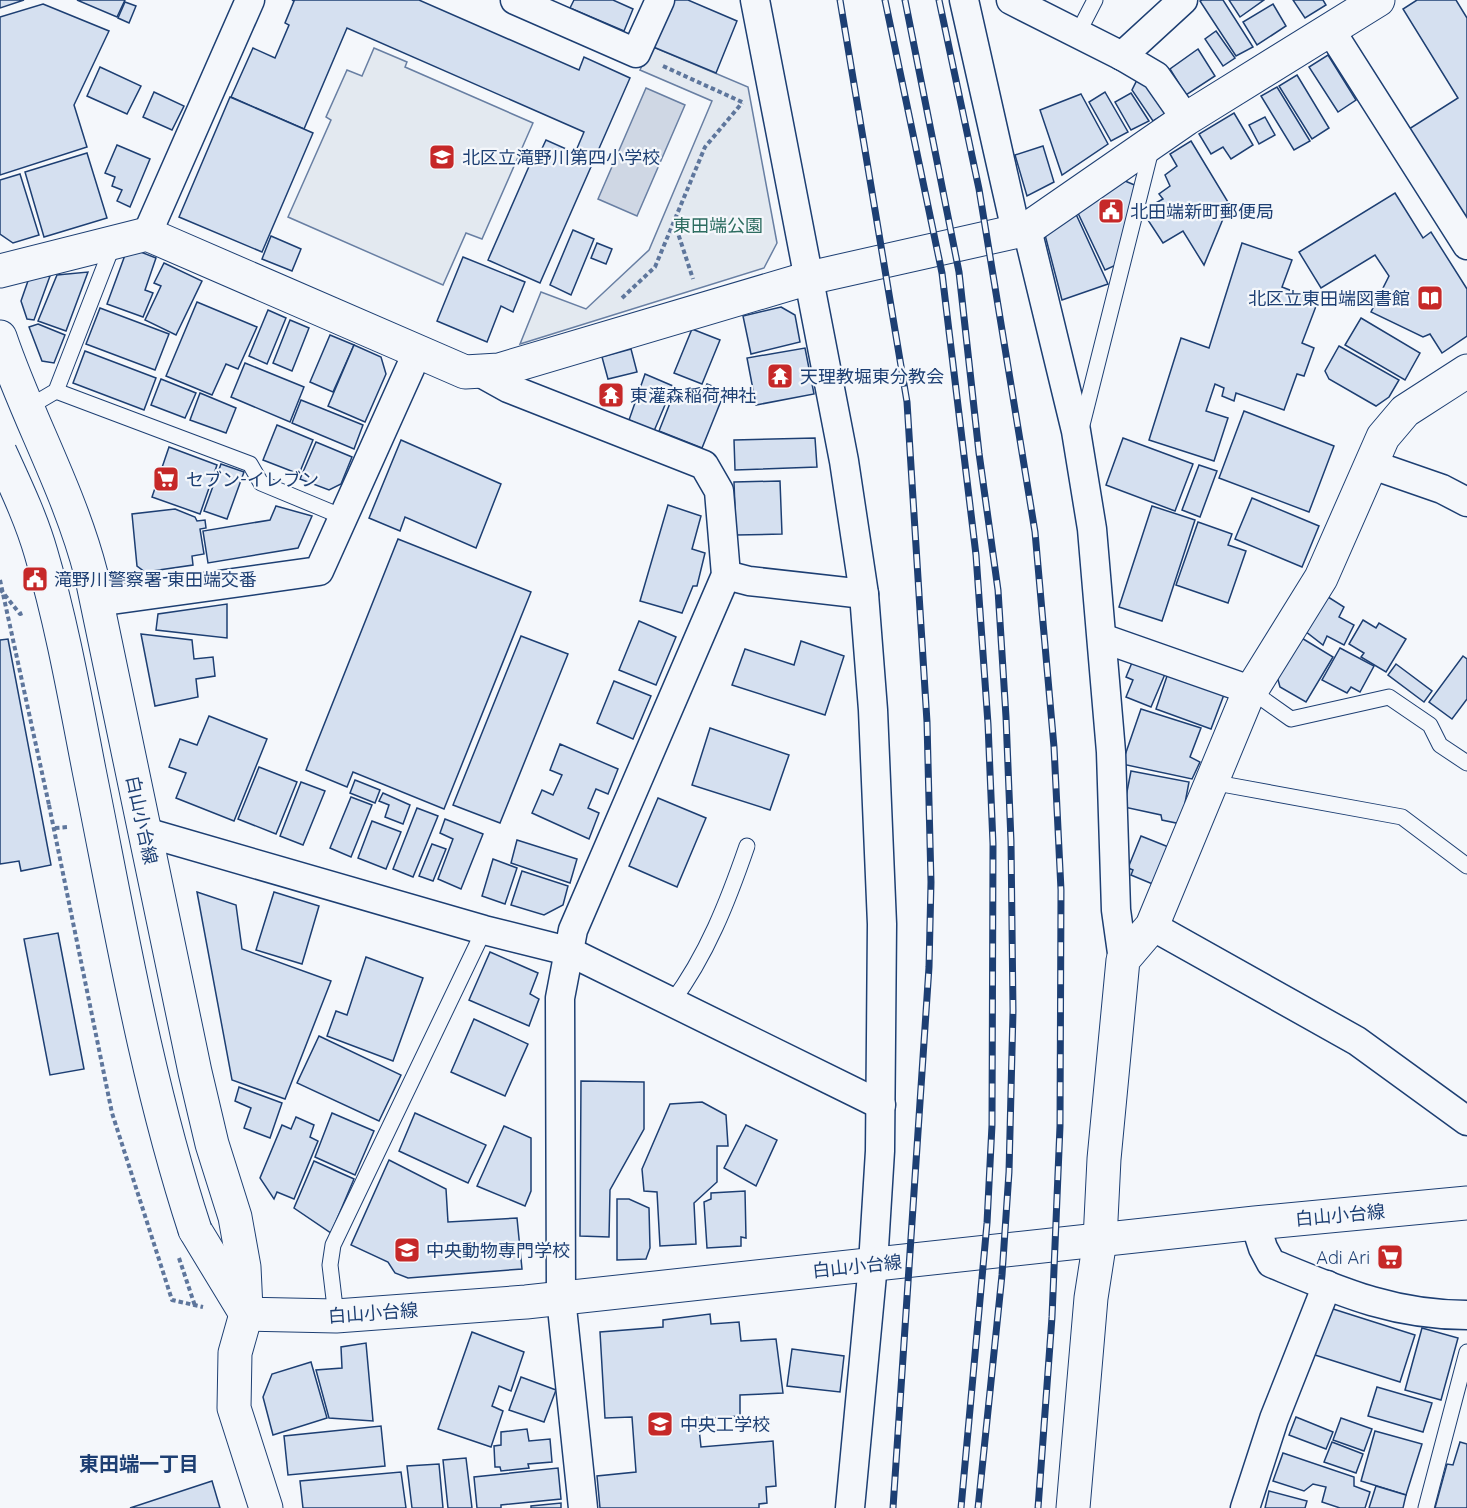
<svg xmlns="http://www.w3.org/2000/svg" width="1467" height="1508" viewBox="0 0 1467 1508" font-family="Quicksand,'Noto Sans JP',sans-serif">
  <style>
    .green { fill: #e3e9f0; stroke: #687fa3; stroke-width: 1.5 }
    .water { fill: #cfd7e4; stroke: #687fa3; stroke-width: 1.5 }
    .building { fill: #d5e0f0; stroke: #1d3f73; stroke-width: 1.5 }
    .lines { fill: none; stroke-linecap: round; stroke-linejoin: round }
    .service-casing { stroke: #1d3f73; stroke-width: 17 }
    .minor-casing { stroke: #1d3f73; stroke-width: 31 }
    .tertiary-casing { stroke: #1d3f73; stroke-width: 35 }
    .secondary-casing { stroke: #1d3f73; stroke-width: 35 }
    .path { stroke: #5e769c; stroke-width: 4; stroke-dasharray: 4.5 3; stroke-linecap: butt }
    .service { stroke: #f4f7fb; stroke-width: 15 }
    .minor { stroke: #f4f7fb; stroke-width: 28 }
    .tertiary { stroke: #f4f7fb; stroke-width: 33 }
    .secondary { stroke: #f4f7fb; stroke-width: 33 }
    .rail-casing { stroke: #1d3f73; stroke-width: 7 }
    .rail { stroke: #f4f7fb; stroke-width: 4.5; stroke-dasharray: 14; stroke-linecap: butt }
    .secondary-bridge-casing { stroke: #1d3f73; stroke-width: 35; stroke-linecap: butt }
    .path-bridge { stroke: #5e769c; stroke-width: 4; stroke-dasharray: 4.5 3; stroke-linecap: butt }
    .secondary-bridge { stroke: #f4f7fb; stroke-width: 33 }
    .labels { text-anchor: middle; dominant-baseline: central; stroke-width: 4.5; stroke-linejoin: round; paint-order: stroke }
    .poi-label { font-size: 18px; fill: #1d3f73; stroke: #f4f7fb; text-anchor: start }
    .park-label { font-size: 18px; fill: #2c6c60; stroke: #f4f7fb }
    .street-label { font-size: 18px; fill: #1d3f73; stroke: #f4f7fb }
    .neighbourhood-label { font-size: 20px; font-weight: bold; fill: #1d3f73; stroke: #f4f7fb }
  </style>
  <rect width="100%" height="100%" fill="#f4f7fb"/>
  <!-- green -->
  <g class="green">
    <polygon points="651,46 748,87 777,243 764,268 520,344 541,292 586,309 649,250 712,101 640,70"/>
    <polygon points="374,48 407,62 405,67 533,123 482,239 466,233 443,285 288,217 331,120 326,117 347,70 362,76"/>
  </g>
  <!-- water -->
  <polygon class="water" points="646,88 685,105 637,216 598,199"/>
  <!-- building -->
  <g class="building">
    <polygon points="0,0 24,0 0,8"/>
    <polygon points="77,0 125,0 117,17"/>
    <polygon points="292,0 419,0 579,70 584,57 630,78 540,283 488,260 534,155 538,157 546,140 575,153 584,132 347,28 304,129 231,97 253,48 275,58 289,25 285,23 294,1"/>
    <polygon points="574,0 613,0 633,9 624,31 570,8"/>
    <polygon points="671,0 688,0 737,21 716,73 651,46"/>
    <polygon points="1202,0 1223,0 1253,47 1236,56 1200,1"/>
    <polygon points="1229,0 1264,0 1240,17"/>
    <polygon points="1293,0 1323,0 1326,5 1305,18"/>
    <polygon points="1417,0 1456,0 1467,18 1467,221 1409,129 1458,98 1403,9"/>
    <polygon points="125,2 136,6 129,23 118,18"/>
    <polygon points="43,4 109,31 74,105 87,147 0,175 0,17"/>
    <polygon points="1273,4 1286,26 1257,45 1243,22"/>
    <polygon points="1216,31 1235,58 1223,66 1205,39"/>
    <polygon points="1198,49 1215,76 1186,95 1170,69"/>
    <polygon points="1328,55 1356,100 1338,112 1309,67"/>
    <polygon points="100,67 141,86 127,114 87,96"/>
    <polygon points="1141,72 1171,110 1153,121 1132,90"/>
    <polygon points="1297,75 1329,128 1312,139 1279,86"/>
    <polygon points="1277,87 1310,141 1294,150 1261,96"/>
    <polygon points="154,92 184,106 172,130 143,117"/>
    <polygon points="1105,92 1128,132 1111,141 1089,102"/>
    <polygon points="1131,93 1149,121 1131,130 1115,102"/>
    <polygon points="1081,94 1108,144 1062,175 1040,110"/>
    <polygon points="230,97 313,133 262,252 179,217"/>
    <polygon points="1234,113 1253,145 1231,159 1223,147 1211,154 1199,134"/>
    <polygon points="1265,117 1275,135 1259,144 1249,125"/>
    <polygon points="1191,141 1234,212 1223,219 1204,265 1183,231 1163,243 1146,217 1156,212 1152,205 1163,199 1159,194 1170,186 1165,175 1177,166 1170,154"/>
    <polygon points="117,145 150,159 130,207 117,201 122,190 112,186 115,177 105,173"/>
    <polygon points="1043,146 1054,182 1027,196 1015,155"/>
    <polygon points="87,153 107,218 44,237 25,172"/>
    <polygon points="20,174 39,235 13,243 0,234 0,180"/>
    <polygon points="1125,181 1137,186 1116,265 1105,270 1077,211"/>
    <polygon points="1395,193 1423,238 1431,232 1467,289 1467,336 1442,353 1430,334 1423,337 1371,312 1389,276 1375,255 1321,288 1299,252"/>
    <polygon points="1075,212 1108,284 1062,300 1044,231"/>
    <polygon points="573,230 594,239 571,295 550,285"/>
    <polygon points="271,236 301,249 292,271 262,259"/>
    <polygon points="597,243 612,249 606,264 591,258"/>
    <polygon points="1242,243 1292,260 1282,287 1318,301 1302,343 1314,348 1304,376 1297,374 1284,410 1236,393 1234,401 1222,396 1224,388 1215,384 1206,411 1228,418 1214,461 1149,440 1181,338 1209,348"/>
    <polygon points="128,247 156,258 145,290 153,293 143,317 107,304"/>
    <polygon points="463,257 525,282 513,312 501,306 487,342 437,321"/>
    <polygon points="164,263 202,281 176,335 145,320 161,286 154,283"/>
    <polygon points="88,272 66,331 38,321 57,275"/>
    <polygon points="50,276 34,320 27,319 21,301 29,278"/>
    <polygon points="197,302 257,327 238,369 226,364 212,395 166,376"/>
    <polygon points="781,307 795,315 800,342 751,354 743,316"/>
    <polygon points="100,308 169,334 155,370 86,344"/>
    <polygon points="268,310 286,318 267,364 249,356"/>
    <polygon points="1361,318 1420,353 1405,380 1345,345"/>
    <polygon points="290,320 309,328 292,371 273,363"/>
    <polygon points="38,324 65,335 54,363 42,361 29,327"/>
    <polygon points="692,329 720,340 702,384 674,373"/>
    <polygon points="330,335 354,345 333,392 310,382"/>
    <polygon points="354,345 381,357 386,374 365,422 328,406"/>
    <polygon points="1339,346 1399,380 1389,397 1376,406 1329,379 1325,371"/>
    <polygon points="805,348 814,394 756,405 747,358"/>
    <polygon points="631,349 637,372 608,379 602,357"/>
    <polygon points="85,351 156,378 144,410 73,383"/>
    <polygon points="245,363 304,387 290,422 231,397"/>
    <polygon points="645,374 673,386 654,431 629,420"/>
    <polygon points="161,379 196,393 185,418 151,405"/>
    <polygon points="707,384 725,391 702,448 659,431 674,393 699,403"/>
    <polygon points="608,388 620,393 616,404 604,398"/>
    <polygon points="200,393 236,408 226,433 190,420"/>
    <polygon points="301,400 363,425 354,449 292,423"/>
    <polygon points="1244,411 1334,446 1309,512 1219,478"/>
    <polygon points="277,425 313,440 299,474 263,460"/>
    <polygon points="815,438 817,467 735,470 734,440"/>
    <polygon points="1123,438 1193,464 1175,511 1106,485"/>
    <polygon points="401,440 501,484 476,548 405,517 400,531 369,518"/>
    <polygon points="316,442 352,457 341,484 329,490 300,479"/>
    <polygon points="169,447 217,465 200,514 152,497"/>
    <polygon points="221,464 244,472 227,519 204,511"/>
    <polygon points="1199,465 1217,471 1200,517 1182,510"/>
    <polygon points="780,481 782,534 736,535 734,482"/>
    <polygon points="1252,498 1319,526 1302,567 1235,539"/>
    <polygon points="668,505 701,516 692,549 705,553 697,586 693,586 682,613 640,601"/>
    <polygon points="276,506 312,516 298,548 208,563 203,531 270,520"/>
    <polygon points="1152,506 1195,520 1162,621 1119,607"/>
    <polygon points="175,509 195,517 197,521 205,520 206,528 200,529 204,554 192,556 193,565 145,572 137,566 132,514"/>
    <polygon points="1198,522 1232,534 1228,545 1246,551 1228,603 1176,585"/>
    <polygon points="398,539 531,592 444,809 353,772 347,787 306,770"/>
    <polygon points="1325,595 1344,607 1339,617 1354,625 1344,645 1327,636 1323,645 1305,631"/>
    <polygon points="227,604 227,638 156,630 158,614"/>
    <polygon points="1363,620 1376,628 1379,623 1406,639 1386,672 1361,657 1364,653 1349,644"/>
    <polygon points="639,621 676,637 656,685 619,670"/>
    <polygon points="141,634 192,640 194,659 213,657 215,676 196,679 198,697 155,706"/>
    <polygon points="521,636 568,654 500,823 453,805"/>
    <polygon points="1300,637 1333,657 1306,702 1280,687 1277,676"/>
    <polygon points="8,639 51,865 21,871 19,861 0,864 0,640"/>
    <polygon points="801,641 844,656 825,715 732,685 745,649 794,665"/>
    <polygon points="1340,648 1374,666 1360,692 1351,687 1347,693 1322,680"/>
    <polygon points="1136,653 1168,667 1151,707 1126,697 1133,680 1126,677"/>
    <polygon points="1463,656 1467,659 1467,699 1452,719 1429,702"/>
    <polygon points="1396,664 1432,691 1424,702 1388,675"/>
    <polygon points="1168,673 1228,684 1211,729 1156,709"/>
    <polygon points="614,681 651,696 633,739 597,723"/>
    <polygon points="1141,709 1201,728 1190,757 1200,762 1192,779 1122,764"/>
    <polygon points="209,716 267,739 234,821 176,798 186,773 169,767 180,739 197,745"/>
    <polygon points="710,728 789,755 770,810 692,785"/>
    <polygon points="560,744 618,769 608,794 596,789 588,808 599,813 589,839 532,813 542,790 553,795 562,775 550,770"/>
    <polygon points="259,767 297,782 276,834 238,819"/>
    <polygon points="1131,771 1189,782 1181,824 1162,820 1161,815 1124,807"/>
    <polygon points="355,780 380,790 375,803 350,793"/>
    <polygon points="301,782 325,791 303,845 280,836"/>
    <polygon points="383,793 410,805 403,824 385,817 389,805 379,801"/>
    <polygon points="351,797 372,805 351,857 330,848"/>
    <polygon points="658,798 706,818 677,887 629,866"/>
    <polygon points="417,808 438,816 413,877 393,869"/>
    <polygon points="445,819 483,834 461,889 438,879 453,839 440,833"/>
    <polygon points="372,821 401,832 386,869 358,858"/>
    <polygon points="1141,836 1171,848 1155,885 1131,875 1133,870 1128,868"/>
    <polygon points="517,840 577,859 570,883 511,863"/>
    <polygon points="432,844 446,849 433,881 419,876"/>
    <polygon points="493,859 517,868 505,904 482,896"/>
    <polygon points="522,871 568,886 563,905 544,915 511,905"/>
    <polygon points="197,892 236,905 242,949 331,981 285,1099 232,1080"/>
    <polygon points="274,892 319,906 302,964 256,950"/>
    <polygon points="58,933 84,1069 50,1075 24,939"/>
    <polygon points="490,952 538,973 530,994 539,999 529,1026 469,1000"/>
    <polygon points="366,957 423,978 393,1061 327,1036 336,1011 347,1015"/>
    <polygon points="474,1019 528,1044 505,1096 451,1072"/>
    <polygon points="319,1036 401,1075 379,1121 297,1083"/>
    <polygon points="581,1081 644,1082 644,1129 610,1190 609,1237 580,1236"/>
    <polygon points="239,1087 282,1103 270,1138 244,1128 251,1108 235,1101"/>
    <polygon points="702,1102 726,1115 728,1146 717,1146 717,1182 694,1203 696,1244 660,1246 657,1192 644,1191 642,1169 670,1104"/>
    <polygon points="332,1113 374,1131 355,1175 315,1157"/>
    <polygon points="415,1113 486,1145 468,1183 399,1151"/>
    <polygon points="296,1117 314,1125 310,1137 318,1141 294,1199 277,1192 274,1199 260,1178 282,1125 291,1129"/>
    <polygon points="746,1125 777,1140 756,1186 724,1168"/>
    <polygon points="504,1126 531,1138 531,1191 525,1206 477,1186"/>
    <polygon points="389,1160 446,1189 448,1222 517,1218 522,1269 408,1278 395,1273 388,1262 351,1245"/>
    <polygon points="314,1161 354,1179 331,1233 294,1208"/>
    <polygon points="745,1191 746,1238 741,1237 741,1246 707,1248 704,1202 711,1199 711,1193"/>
    <polygon points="617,1199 629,1199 649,1208 650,1248 646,1259 617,1260"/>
    <polygon points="1330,1308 1415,1335 1400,1382 1315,1355"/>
    <polygon points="710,1314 711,1324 739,1322 741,1341 776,1339 783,1393 740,1395 740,1416 698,1419 701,1447 773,1441 776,1486 766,1487 767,1503 759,1504 759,1508 600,1508 597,1476 636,1472 632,1417 605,1418 600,1332 663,1327 663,1320"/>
    <polygon points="1422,1328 1458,1338 1441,1400 1405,1390"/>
    <polygon points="472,1332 524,1352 511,1391 499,1386 492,1406 503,1411 491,1447 438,1429"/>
    <polygon points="366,1343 373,1421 329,1418 316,1370 342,1368 341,1347"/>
    <polygon points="792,1349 844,1356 840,1392 787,1386"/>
    <polygon points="311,1362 327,1418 273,1435 263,1397 272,1374"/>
    <polygon points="521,1377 556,1390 544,1422 509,1410"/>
    <polygon points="1377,1387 1432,1403 1423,1432 1368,1416"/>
    <polygon points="1296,1417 1333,1432 1326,1449 1289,1435"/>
    <polygon points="1341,1418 1372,1429 1364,1451 1333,1440"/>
    <polygon points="381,1426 385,1466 288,1475 284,1436"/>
    <polygon points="527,1429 529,1441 550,1439 552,1462 528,1464 529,1468 501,1471 500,1467 495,1467 494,1446 501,1445 501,1432"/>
    <polygon points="1375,1431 1422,1444 1406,1495 1361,1481"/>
    <polygon points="1332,1442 1363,1454 1356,1473 1324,1462"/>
    <polygon points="1460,1442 1467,1444 1467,1508 1435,1508 1447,1464 1453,1465"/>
    <polygon points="1283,1453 1354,1477 1354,1486 1370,1492 1365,1508 1340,1508 1322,1502 1326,1487 1313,1484 1304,1491 1273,1481"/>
    <polygon points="466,1458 472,1508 448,1508 443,1460"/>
    <polygon points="439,1464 443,1508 412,1508 407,1466"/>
    <polygon points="558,1468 561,1499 501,1505 501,1508 477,1508 474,1477"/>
    <polygon points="401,1472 406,1508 303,1508 300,1481"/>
    <polygon points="212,1481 220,1508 130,1508"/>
    <polygon points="1376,1486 1406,1495 1403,1508 1369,1508"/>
    <polygon points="1269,1491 1307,1501 1305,1508 1265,1508"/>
    <polygon points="561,1503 561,1508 531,1508 531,1506"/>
  </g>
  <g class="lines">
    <defs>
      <g id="service">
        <polyline points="1078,33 1095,0"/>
        <polyline points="56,391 250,464 261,483 343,517"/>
        <polyline points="27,408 56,391 114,242"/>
        <polyline points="1081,429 1152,146"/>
        <polyline points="1250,690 1291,719 1389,697 1430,725 1440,745 1467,763"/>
        <polyline points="1211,782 1402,817 1467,866"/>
        <path d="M672 1002C707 955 728 901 747 846"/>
        <polyline points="336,1316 330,1265 333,1245 484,930"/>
        <polyline points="1426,1508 1467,1352"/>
      </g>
      <g id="minor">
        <polyline points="515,0 636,53 660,0"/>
        <polyline points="755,0 844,461 864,594 873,710 882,924 880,1151 873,1264 850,1508"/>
        <polyline points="964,0 1016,231"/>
        <polyline points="1011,0 1122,56 1156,76 1186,119"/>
        <polyline points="1331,31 1467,245"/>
        <polyline points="1122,56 1183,0"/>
        <polyline points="1027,229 1076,431 1092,529 1111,752 1116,910 1123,960"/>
        <polyline points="147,234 250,0"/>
        <polyline points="481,373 508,388 704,465 719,491 726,575 573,930 560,998 561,1298 583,1508"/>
        <polyline points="1370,464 1442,489 1467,502"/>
        <polyline points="726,575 749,581 864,594"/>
        <polyline points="97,602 319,571 417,353"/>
        <polyline points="1102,638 1250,690"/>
        <polyline points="145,832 484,930 568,951 881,1105"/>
        <polyline points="1152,926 1357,1041 1467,1121"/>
        <path d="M1255 1223 1263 1248 1271 1263C1339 1291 1392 1315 1467 1315"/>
        <polyline points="1245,1508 1274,1419 1327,1285"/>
      </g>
      <g id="tertiary">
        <polyline points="0,271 147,234 465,372 499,370 809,278 1027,229 1186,119 1378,0"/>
        <polyline points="246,1314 235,1353 234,1408 266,1508"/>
        <polyline points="1073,1508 1091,1298 1100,1240 1104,1159 1123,960 1152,926 1246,699 1321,578 1383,437 1405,411 1467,371"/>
      </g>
      <g id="secondary">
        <path d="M0 337C27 417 70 492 91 574L195 1072 212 1144 235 1217 244 1267 246 1309"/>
        <polyline points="195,1230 246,1314 336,1316 526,1302 1255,1223 1467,1203"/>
      </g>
    </defs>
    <!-- service casing -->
    <use href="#service" class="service-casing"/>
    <!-- minor casing -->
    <use href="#minor" class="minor-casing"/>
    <!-- tertiary casing -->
    <use href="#tertiary" class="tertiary-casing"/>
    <!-- secondary casing -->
    <use href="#secondary" class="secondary-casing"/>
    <!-- path -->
    <g class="path">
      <polyline points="663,66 744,103"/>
      <polyline points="674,221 693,279"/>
      <polyline points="622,298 655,267 705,147 742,103"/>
      <polyline points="0,589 20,614 23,613"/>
      <polyline points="49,805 112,1113 172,1300 203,1307"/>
      <polyline points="55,828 68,827"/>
    </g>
    <!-- service -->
    <use href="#service" class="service"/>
    <!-- minor -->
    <use href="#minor" class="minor"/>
    <!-- tertiary -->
    <use href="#tertiary" class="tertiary"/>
    <!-- secondary -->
    <use href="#secondary" class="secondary"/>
    <defs>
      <g id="rail">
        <polyline points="840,0 907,402 927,722 931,882 929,967 893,1508"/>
        <polyline points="885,0 942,273 976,555 988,724 993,844 992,1125 987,1223 961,1508"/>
        <polyline points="905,0 959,272 979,453 998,590 1006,717 1011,841 1013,1011 1009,1172 1002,1275 978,1508"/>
        <polyline points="939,0 979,189 1035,532 1054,747 1061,890 1060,1126 1052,1317 1038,1508"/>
      </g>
    </defs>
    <!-- rail casing -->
    <use href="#rail" class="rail-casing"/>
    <!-- rail -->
    <use href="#rail" class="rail"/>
    <defs>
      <path id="secondary-bridge" d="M0 452C15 485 31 518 41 553 62 624 75 698 89 770 120 924 146 1080 195 1230"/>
    </defs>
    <!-- secondary-bridge casing -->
    <use href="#secondary-bridge" class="secondary-bridge-casing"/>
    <!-- path-bridge -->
    <g class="path-bridge">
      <polyline points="0,580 49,805"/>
      <polyline points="179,1258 195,1306"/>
    </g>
    <!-- secondary-bridge -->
    <use href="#secondary-bridge" class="secondary-bridge"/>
  </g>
  <!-- icons -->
  <defs>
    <symbol id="school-square" viewBox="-11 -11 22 22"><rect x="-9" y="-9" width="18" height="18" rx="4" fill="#c62828" stroke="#f4f7fb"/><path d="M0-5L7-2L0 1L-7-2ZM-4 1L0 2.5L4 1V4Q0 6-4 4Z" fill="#fff"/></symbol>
    <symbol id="civic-square" viewBox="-11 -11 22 22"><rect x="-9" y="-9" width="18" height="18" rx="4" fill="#c62828" stroke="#f4f7fb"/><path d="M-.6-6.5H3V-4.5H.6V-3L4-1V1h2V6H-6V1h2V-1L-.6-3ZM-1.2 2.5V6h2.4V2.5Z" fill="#fff"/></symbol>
    <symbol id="library-square" viewBox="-11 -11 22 22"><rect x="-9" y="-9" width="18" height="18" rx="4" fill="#c62828" stroke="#f4f7fb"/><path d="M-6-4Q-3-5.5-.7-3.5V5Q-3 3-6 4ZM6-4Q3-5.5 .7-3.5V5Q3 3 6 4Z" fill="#fff"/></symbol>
    <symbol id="temple-square" viewBox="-11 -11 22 22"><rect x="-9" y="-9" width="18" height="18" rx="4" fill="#c62828" stroke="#f4f7fb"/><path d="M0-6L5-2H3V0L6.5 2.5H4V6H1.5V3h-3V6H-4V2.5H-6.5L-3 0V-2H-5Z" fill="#fff"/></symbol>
    <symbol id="supermarket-square" viewBox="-11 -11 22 22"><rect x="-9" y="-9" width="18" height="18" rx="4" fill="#c62828" stroke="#f4f7fb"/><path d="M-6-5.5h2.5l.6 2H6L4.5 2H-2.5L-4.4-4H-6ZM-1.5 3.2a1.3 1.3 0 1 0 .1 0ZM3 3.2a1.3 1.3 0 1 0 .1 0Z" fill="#fff"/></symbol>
  </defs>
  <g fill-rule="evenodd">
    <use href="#school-square" x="427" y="142" width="30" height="30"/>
    <use href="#civic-square" x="1096" y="196" width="30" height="30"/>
    <use href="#library-square" x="1415" y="283" width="30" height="30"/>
    <use href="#temple-square" x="765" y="361" width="30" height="30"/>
    <use href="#temple-square" x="596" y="380" width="30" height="30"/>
    <use href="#supermarket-square" x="151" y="464" width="30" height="30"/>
    <use href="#civic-square" x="20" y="564" width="30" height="30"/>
    <use href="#school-square" x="392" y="1235" width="30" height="30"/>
    <use href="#supermarket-square" x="1375" y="1242" width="30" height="30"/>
    <use href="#school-square" x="645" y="1409" width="30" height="30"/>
  </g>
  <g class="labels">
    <!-- poi labels -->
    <g class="poi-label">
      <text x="462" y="157">北区立滝野川第四小学校</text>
      <text x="1130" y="211">北田端新町郵便局</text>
      <text x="1410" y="298" text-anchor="end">北区立東田端図書館</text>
      <text x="800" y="376">天理教堀東分教会</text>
      <text x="630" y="395">東灌森稲荷神社</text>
      <text x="186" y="479">セブン-イレブン</text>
      <text x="54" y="579">滝野川警察署 東田端交番</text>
      <text x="426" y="1250">中央動物専門学校</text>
      <text x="1370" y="1257" text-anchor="end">Adi Ari</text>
      <text x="680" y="1424">中央工学校</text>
    </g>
    <!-- park labels -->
    <g class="park-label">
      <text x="718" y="225">東田端公園</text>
    </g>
    <!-- street labels -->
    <g class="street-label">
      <text transform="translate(142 820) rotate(78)">白山小台線</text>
      <text transform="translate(1340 1215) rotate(-5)">白山小台線</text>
      <text transform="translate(857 1266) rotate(-6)">白山小台線</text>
      <text transform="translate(373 1313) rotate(-4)">白山小台線</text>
    </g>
    <!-- neighbourhood labels -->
    <g class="neighbourhood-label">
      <text x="139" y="1463">東田端一丁目</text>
    </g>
  </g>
</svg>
